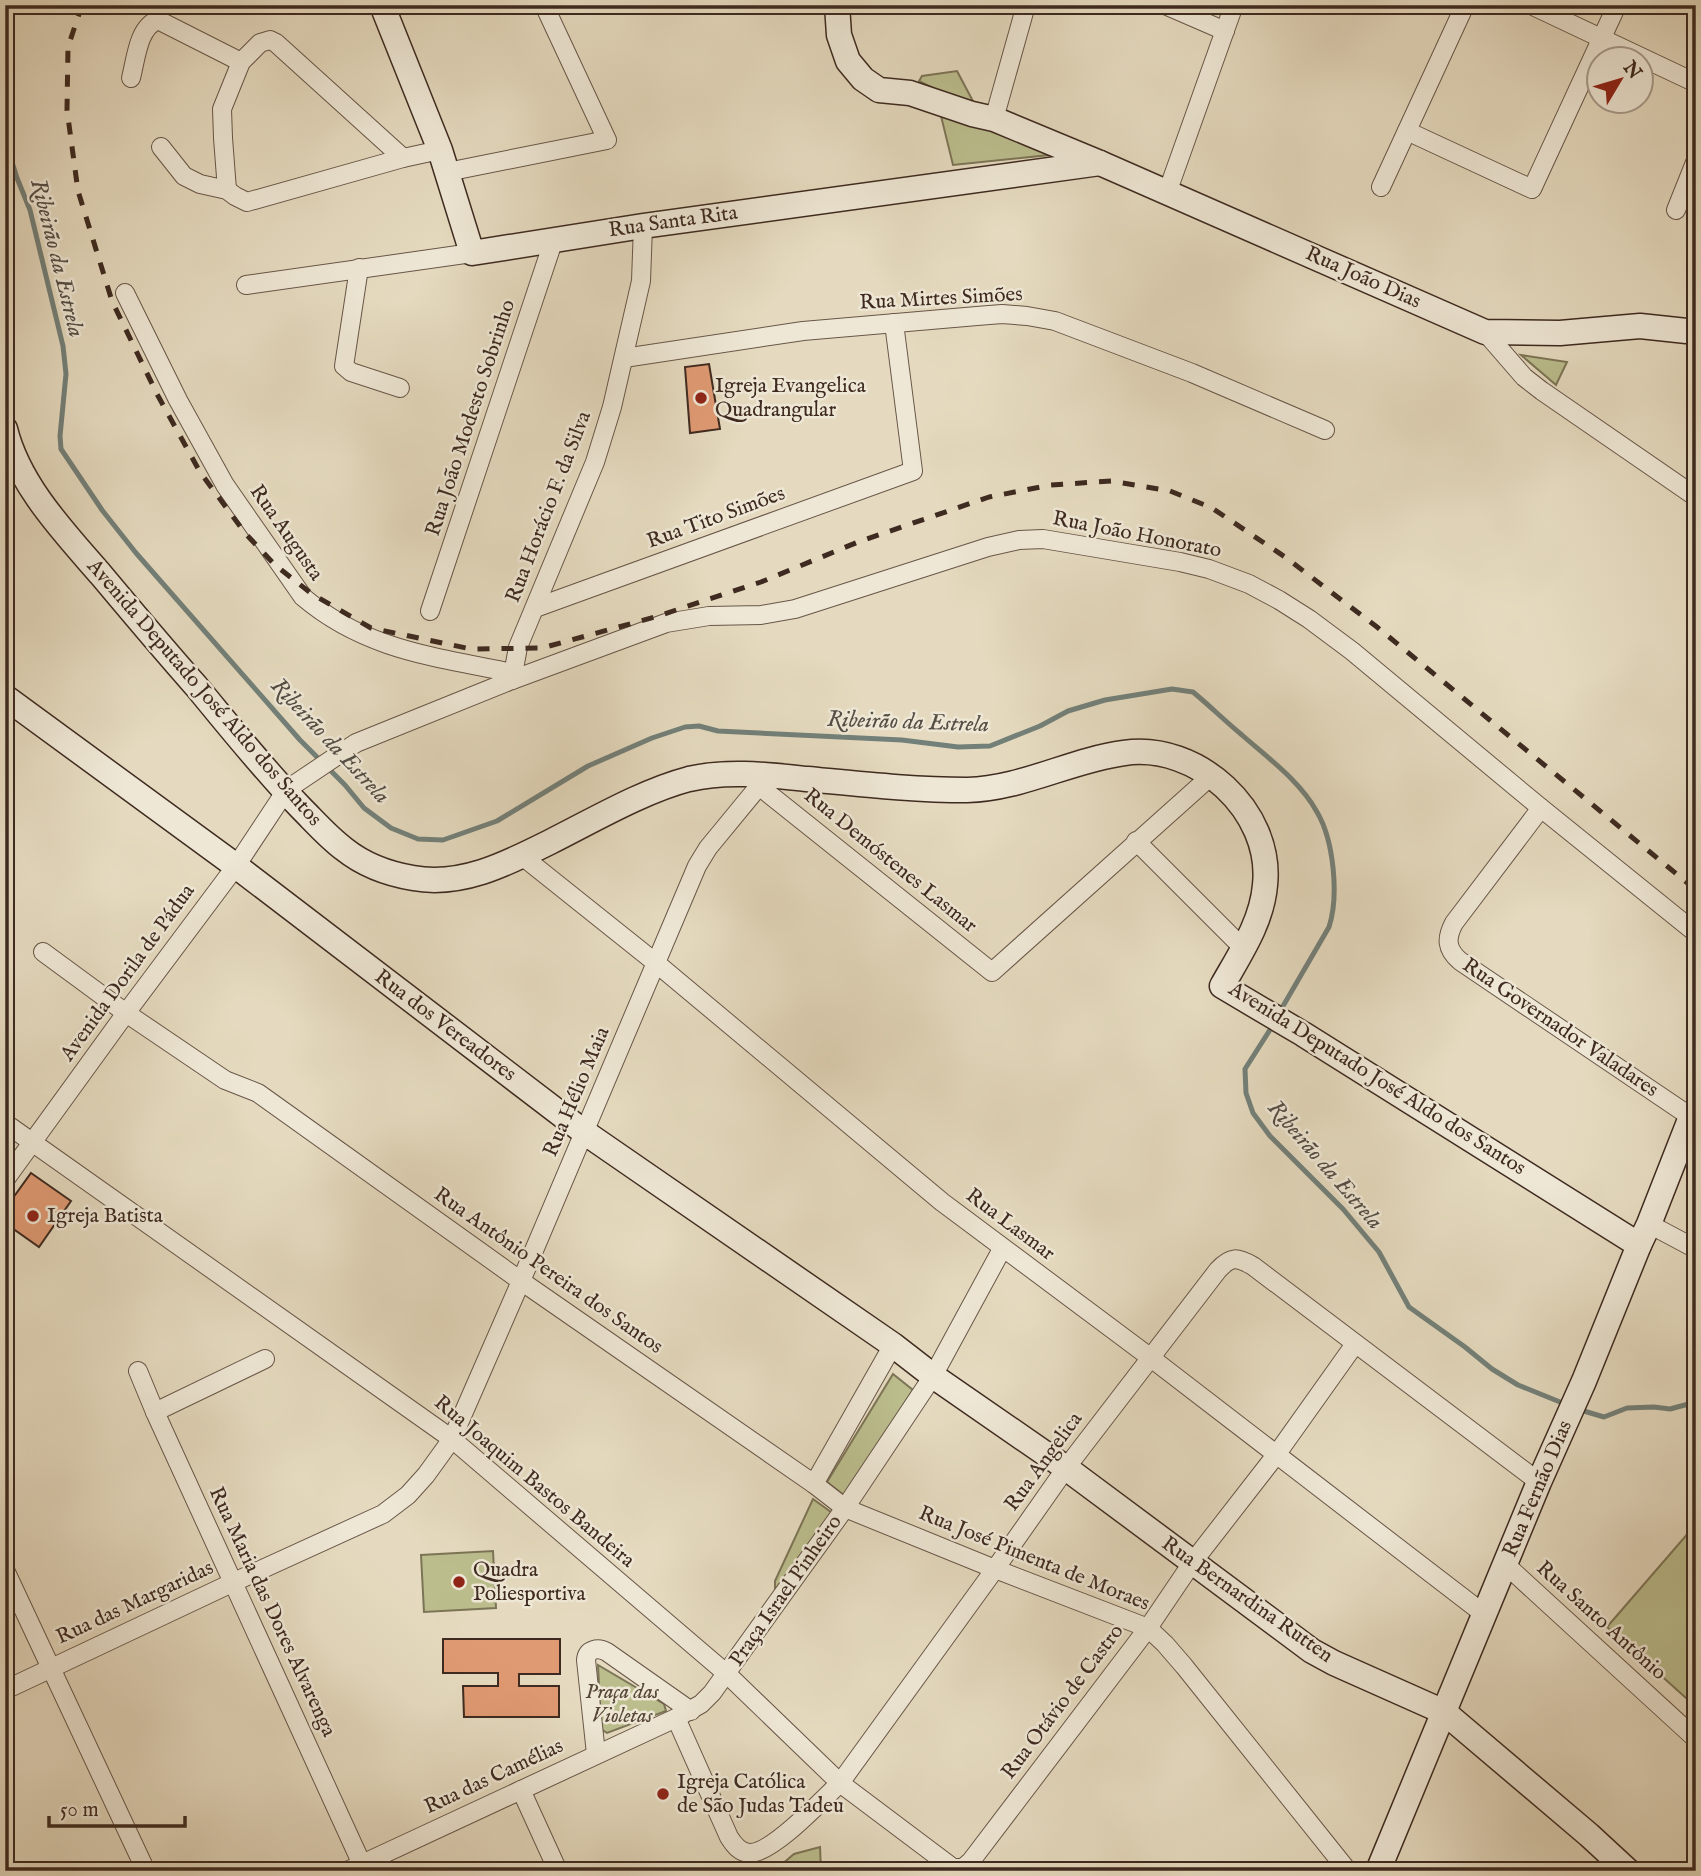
<svg xmlns="http://www.w3.org/2000/svg" width="1701" height="1876" viewBox="0 0 1701 1876" font-family="'IM FELL English',serif">
  <style>
    .green { fill: #bbbd8d; stroke: #7c7456; stroke-width: 2 }
    .lines { fill: none; stroke-linecap: round; stroke-linejoin: round }
    .stream { stroke: #738079; stroke-width: 5 }
    .building { fill: #e09a73; stroke: #3e2a20; stroke-width: 2 }
    .street-casing { stroke: #685648; stroke-width: 20 }
    .secondary-casing { stroke: #3e2a20; stroke-width: 27 }
    .street { stroke: #eee7d5; stroke-width: 18 }
    .secondary { stroke: #eee7d5; stroke-width: 24 }
    .rail { stroke: #3e2a20; stroke-width: 5; stroke-dasharray: 12 12; stroke-linecap: butt }
    .poi-dot { fill: #8f2418; stroke: #eee7d5; stroke-width: 2.5 }
    .labels { text-anchor: middle; dominant-baseline: central; stroke-width: 5; stroke-linejoin: round; paint-order: stroke }
    .street-label { font-size: 21px; fill: #3e2a20; stroke: #eee7d5 }
    .poi-label { font-size: 21px; fill: #3e2a20; stroke: #eee7d5; text-anchor: start }
    .park-label { font-size: 21px; font-style: italic; fill: #574736; stroke: #eee7d5 }
    .water-label { font-size: 23px; font-style: italic; fill: #544e45; stroke: #eee7d5 }
  </style>
  <rect width="100%" height="100%" fill="#e5dabf"/>
  <filter id="stains"><feTurbulence type="fractalNoise" baseFrequency=".00286" numOctaves="4"/><feColorMatrix values="0 0 0 0 .2 0 0 0 0 .09 0 0 0 0 .02 0 0 0 .5 -.17"/></filter>
  <radialGradient id="worn" r=".72"><stop offset=".6" stop-color="#630" stop-opacity="0"/><stop offset="1" stop-color="#630" stop-opacity=".3"/></radialGradient>
  <!-- green -->
  <g class="green">
    <polygon points="957,71 975,105 973,108 919,81 922,76"/>
    <polygon points="941,116 1047,145 1049,155 953,165"/>
    <polygon points="1521,355 1567,362 1556,385"/>
    <polygon points="893,1374 913,1390 845,1496 827,1482"/>
    <polygon points="813,1499 835,1515 775,1595 775,1581"/>
    <polygon points="1696,1524 1696,1707 1607,1627"/>
    <polygon points="493,1551 496,1608 424,1612 421,1555"/>
    <polygon points="598,1665 664,1704 666,1711 607,1733 601,1729"/>
    <polygon points="820,1847 821,1871 774,1871 794,1854"/>
  </g>
  <g class="lines">
    <!-- stream -->
    <g class="stream">
      <path d="M5 140 17 178 30 210 63 346 66 374 60 436 61 449 102 510 136 553 300 740 345 785 364 808 391 828 418 839 443 840 497 821 588 766 652 738 685 727 699 726 718 731 902 740 958 747 990 746 1040 726 1068 711 1105 700 1172 689 1193 692C1210 706 1225 721 1242 735 1268 758 1300 781 1317 812 1334 841 1339 896 1329 927L1279 1013"/>
      <polyline points="1273,1025 1245,1069 1246,1093 1253,1113 1270,1136 1343,1209 1379,1252 1409,1307 1465,1347 1492,1369 1518,1385 1565,1404"/>
      <polyline points="1577,1409 1604,1417 1627,1408 1654,1407 1670,1409 1696,1402"/>
    </g>
  </g>
  <!-- building -->
  <g class="building">
    <polygon points="709,364 720,429 690,433 685,367"/>
    <polygon points="31,1173 71,1201 39,1247 5,1223 5,1209"/>
    <polygon points="443,1639 560,1639 560,1674 519,1674 519,1686 559,1686 559,1717 464,1717 463,1686 498,1686 498,1673 443,1673"/>
  </g>
  <g class="lines">
    <defs>
      <g id="street">
        <polyline points="1165,5 1225,31"/>
        <polyline points="1531,5 1696,83"/>
        <path d="M131 78C136 59 138 27 158 20L241 62"/>
        <polyline points="994,119 1026,5"/>
        <polyline points="1407,131 1532,189 1617,5"/>
        <polyline points="161,147 184,176 200,184 227,190 235,196 247,202 403,158 440,150"/>
        <polyline points="447,172 607,140 544,5"/>
        <polyline points="1381,187 1465,5"/>
        <polyline points="227,190 223,138 222,109 241,62 260,43 270,40 276,43 403,158"/>
        <polyline points="1167,193 1234,5"/>
        <polyline points="1676,210 1696,160"/>
        <polyline points="359,268 344,366 351,372 400,388"/>
        <polyline points="246,285 472,253"/>
        <path d="M125 293 178 400 225 485 303 597C363 648 429 656 503 671L512 680"/>
        <polyline points="1485,332 1524,377 1542,391 1696,497"/>
        <polyline points="624,358 803,331 977,316 1002,314 1027,316 1055,321 1192,373 1325,430"/>
        <polyline points="535,608 913,471 894,323"/>
        <polyline points="430,611 554,239"/>
        <polyline points="512,680 518,647 595,462 612,407 641,281 643,226"/>
        <polyline points="759,786 992,972 1211,776"/>
        <path d="M1541 808 1454 923C1446 938 1446 949 1460 961L1691 1117 1696 1105"/>
        <polyline points="1136,841 1243,948"/>
        <polyline points="522,856 656,963 942,1202 1151,1358 1484,1614"/>
        <polyline points="43,952 126,1013 225,1080 258,1093 521,1281 814,1484 845,1508 995,1569 1148,1628 1165,1644 1184,1666 1348,1871"/>
        <polyline points="5,1123 452,1439 727,1674 840,1783 953,1868 963,1868 971,1861 1148,1628 1192,1563 1276,1455 1355,1344"/>
        <polyline points="5,1180 126,1013 236,866 285,792 295,784 356,743 512,680 666,623 709,616 761,615 795,609 988,547 1019,540 1043,539 1180,562 1209,569 1249,584 1279,600 1309,619 1352,651 1541,808 1696,933"/>
        <polyline points="1649,1224 1696,1249"/>
        <polyline points="138,1371 155,1412 365,1871"/>
        <polyline points="155,1412 265,1359"/>
        <polyline points="814,1484 893,1345"/>
        <polyline points="1506,1565 1696,1739"/>
        <polyline points="5,1570 146,1871"/>
        <polyline points="5,1690 234,1582 383,1514 408,1495 426,1475 452,1439 521,1281 697,866 708,848 759,786 763,775"/>
        <path d="M676 1718 729 1837C734 1845 740 1853 750 1853 773 1853 823 1799 840 1783L995 1569 1066 1468 1218 1270C1231 1256 1237 1257 1253 1266L1539 1482"/>
        <path d="M596 1754 586 1660C587 1649 598 1647 607 1652L691 1711"/>
        <polyline points="521,1790 558,1871"/>
        <polyline points="347,1871 676,1718 701,1704 712,1693 845,1508 933,1376 1002,1249"/>
      </g>
      <g id="secondary">
        <polyline points="382,5 440,150 472,253 643,226 1100,163"/>
        <polyline points="837,5 839,35 848,61 863,79 879,90 910,93 972,114 994,119 1100,163 1485,332 1560,333 1640,326 1696,332"/>
        <path d="M5 429C19 486 65 533 102 576 133 613 164 650 196 686 230 727 264 770 301 808 315 822 328 837 344 849 364 865 389 874 413 878 462 887 508 863 550 842 592 821 643 791 689 779 727 770 768 775 807 779 860 784 914 790 967 790 1021 789 1071 760 1124 753 1197 742 1273 811 1265 885 1262 922 1240 954 1222 986L1303 1034 1639 1245"/>
        <polyline points="5,697 236,866 584,1132 893,1345 933,1376 1066,1468 1312,1651 1334,1663 1444,1712 1589,1835 1628,1871"/>
        <polyline points="1378,1871 1539,1482 1584,1381 1639,1245 1649,1224 1691,1117 1696,1120"/>
      </g>
    </defs>
    <!-- street casing -->
    <use href="#street" class="street-casing"/>
    <!-- secondary casing -->
    <use href="#secondary" class="secondary-casing"/>
    <!-- street -->
    <use href="#street" class="street"/>
    <!-- secondary -->
    <use href="#secondary" class="secondary"/>
    <!-- rail -->
    <polyline class="rail" points="82,5 68,47 67,110 78,191 112,301 157,394 200,472 245,533 275,565 312,594 371,628 471,649 542,648 655,617 761,582 858,542 989,497 1051,485 1111,481 1170,491 1212,508 1285,557 1377,627 1696,890"/>
  </g>
  <!-- markers -->
  <g class="poi-dot">
    <circle cx="701" cy="398" r="7"/>
    <circle cx="33" cy="1216" r="7"/>
    <circle cx="459" cy="1582" r="7"/>
    <circle cx="663" cy="1794" r="7"/>
  </g>
  <g class="labels">
    <!-- street labels -->
    <g class="street-label">
      <text transform="translate(673 222) rotate(-8)">Rua Santa Rita</text>
      <text transform="translate(1363 278) rotate(24)">Rua João Dias</text>
      <text transform="translate(941 299) rotate(-3)">Rua Mirtes Simões</text>
      <text transform="translate(471 418) rotate(-72)">Rua João Modesto Sobrinho</text>
      <text transform="translate(549 507) rotate(-69)">Rua Horácio F. da Silva</text>
      <text transform="translate(716 518) rotate(-20)">Rua Tito Simões</text>
      <text transform="translate(286 533) rotate(55)">Rua Augusta</text>
      <text transform="translate(1137 535) rotate(11)">Rua João Honorato</text>
      <text transform="translate(204 693) rotate(49)">Avenida Deputado José Aldo dos Santos</text>
      <text transform="translate(890 861) rotate(39)">Rua Demóstenes Lasmar</text>
      <text transform="translate(128 973) rotate(-54)">Avenida Dorila de Pádua</text>
      <text transform="translate(445 1026) rotate(37)">Rua dos Vereadores</text>
      <text transform="translate(1560 1028) rotate(34)">Rua Governador Valadares</text>
      <text transform="translate(1377 1079) rotate(32)">Avenida Deputado José Aldo dos Santos</text>
      <text transform="translate(577 1092) rotate(-67)">Rua Hélio Maia</text>
      <text transform="translate(1010 1225) rotate(37)">Rua Lasmar</text>
      <text transform="translate(548 1271) rotate(35)">Rua Antônio Pereira dos Santos</text>
      <text transform="translate(1044 1462) rotate(-54)">Rua Angelica</text>
      <text transform="translate(534 1482) rotate(40)">Rua Joaquim Bastos Bandeira</text>
      <text transform="translate(1538 1489) rotate(-67)">Rua Fernão Dias</text>
      <text transform="translate(1034 1559) rotate(22)">Rua José Pimenta de Moraes</text>
      <text transform="translate(786 1591) rotate(-55)">Praça Israel Pinheiro</text>
      <text transform="translate(1247 1600) rotate(35)">Rua Bernardina Rutten</text>
      <text transform="translate(135 1603) rotate(-25)">Rua das Margaridas</text>
      <text transform="translate(272 1612) rotate(65)">Rua Maria das Dores Alvarenga</text>
      <text transform="translate(1601 1621) rotate(42)">Rua Santo Antônio</text>
      <text transform="translate(1063 1702) rotate(-53)">Rua Otávio de Castro</text>
      <text transform="translate(494 1777) rotate(-25)">Rua das Camélias</text>
    </g>
    <!-- poi labels -->
    <g class="poi-label">
      <text x="715" y="386">Igreja Evangelica<tspan x="715" dy="24">Quadrangular</tspan></text>
      <text x="47" y="1216">Igreja Batista</text>
      <text x="473" y="1570">Quadra<tspan x="473" dy="24">Poliesportiva</tspan></text>
      <text x="677" y="1782">Igreja Católica<tspan x="677" dy="24">de São Judas Tadeu</tspan></text>
    </g>
    <!-- park labels -->
    <g class="park-label">
      <text x="622" y="1692">Praça das<tspan x="622" dy="24">Violetas</tspan></text>
    </g>
    <!-- water labels -->
    <g class="water-label">
      <text transform="translate(57 258) rotate(76)">Ribeirão da Estrela</text>
      <text transform="translate(908 722) rotate(2)">Ribeirão da Estrela</text>
      <text transform="translate(330 741) rotate(47)">Ribeirão da Estrela</text>
      <text transform="translate(1325 1165) rotate(49)">Ribeirão da Estrela</text>
    </g>
  </g>
  <!-- margin -->
  <rect width="1701" height="1876" fill="none" stroke="#e5dabf" stroke-width="28"/>
  <rect x="7" y="7" width="1687" height="1862" fill="none" stroke="#3e2a20" stroke-width="3.5"/>
  <rect x="14" y="14" width="1673" height="1848" fill="none" stroke="#3e2a20" stroke-width="2"/>
  <!-- north arrow -->
  <g transform="translate(1620 80) rotate(52)"><circle r="33" fill="#eee7d5" stroke="#a89b8d" stroke-width="2"/>
  <path d="M0-5L12 26L0 18L-12 26Z" fill="#8f2418"/>
  <text y="-10" font-size="19" font-weight="bold" text-anchor="middle" fill="#3e2a20">N</text>
  </g>
  <!-- scale -->
  <path d="M49 1816v10h136v-10" fill="none" stroke="#3e2a20" stroke-width="3.5"/>
  <text x="60" y="1816" font-size="21" fill="#3e2a20" stroke="#eee7d5" stroke-width="5" paint-order="stroke">50 m</text>
  <rect width="100%" height="100%" filter="url(#stains)"/>
  <rect width="100%" height="100%" fill="url(#worn)"/>
</svg>
